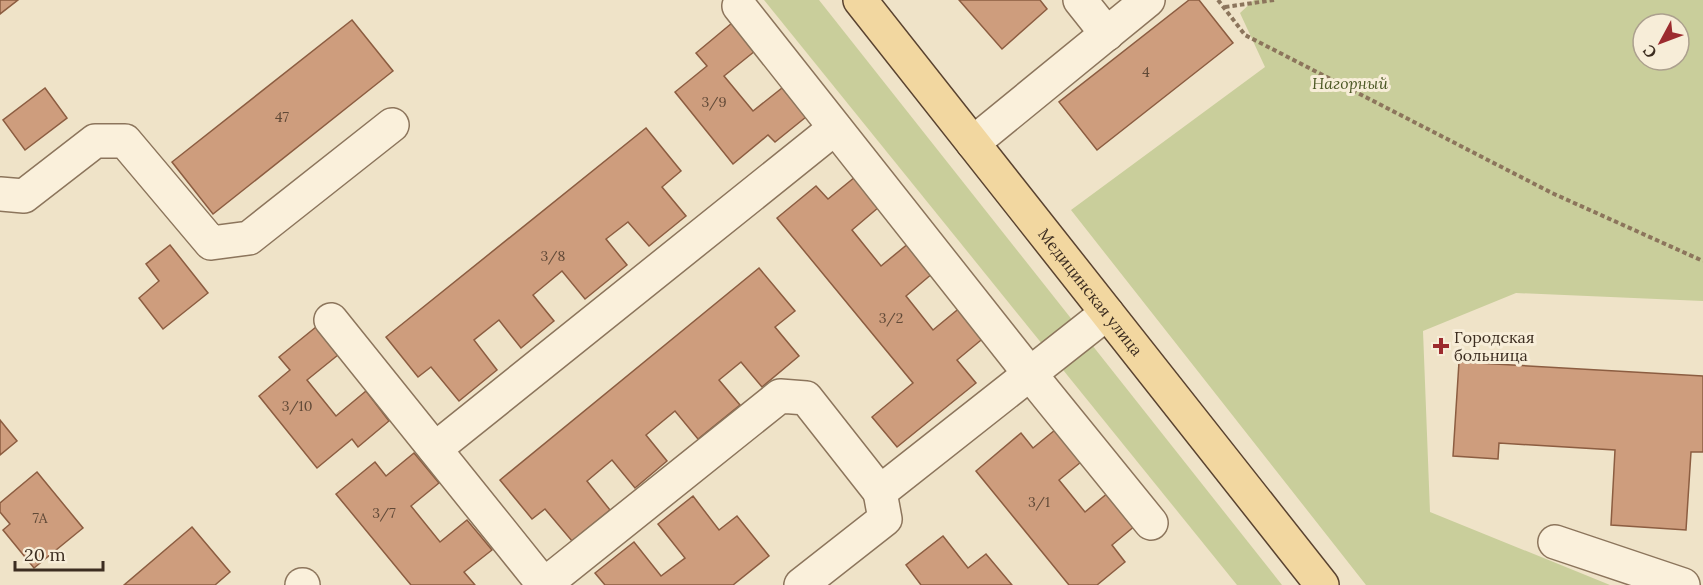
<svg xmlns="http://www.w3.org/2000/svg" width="1703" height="585" viewBox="0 0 1703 585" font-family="Lora,serif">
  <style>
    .green { fill: #c9ce9b; fill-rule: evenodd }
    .building { fill: #ce9d7d; stroke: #8c5d41; stroke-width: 1.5 }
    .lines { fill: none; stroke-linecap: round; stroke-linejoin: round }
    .minor-casing { stroke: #8c755c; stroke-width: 36 }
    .major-casing { stroke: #5a4330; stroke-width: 36 }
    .path { stroke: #8c755c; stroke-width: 4; stroke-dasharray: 4.5 3; stroke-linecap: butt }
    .minor { stroke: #faf0db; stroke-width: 33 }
    .major { stroke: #f2d7a0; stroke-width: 33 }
    .poi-dot { fill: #9c2b2e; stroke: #f7edd8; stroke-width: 2 }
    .labels { text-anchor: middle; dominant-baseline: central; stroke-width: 6; stroke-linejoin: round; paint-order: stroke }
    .number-label { font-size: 14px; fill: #604937 }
    .park-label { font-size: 16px; font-style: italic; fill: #4d5926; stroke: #f7edd8 }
    .street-label { font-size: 16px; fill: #3c2d20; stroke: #f7edd8 }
    .poi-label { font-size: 16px; fill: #3c2d20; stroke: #f7edd8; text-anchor: start }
  </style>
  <rect width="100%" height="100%" fill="#efe3c8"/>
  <!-- green -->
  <g class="green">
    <polygon points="764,0 819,0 1282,585 1237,585"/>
    <path d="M1254 0H1703V301L1516 293 1423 331 1430 512 1610 585H1366L1071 210 1265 67 1240 13ZM1643 24H1679V60H1643Z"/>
  </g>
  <!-- building -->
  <g class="building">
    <polygon points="0,0 18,0 0,14"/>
    <polygon points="959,0 1040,0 1047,9 1002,49"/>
    <polygon points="1189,0 1199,0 1233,43 1097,150 1059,102"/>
    <polygon points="352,20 393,71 213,214 172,162"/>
    <polygon points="732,23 755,51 724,76 753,111 782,88 806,117 775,142 768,135 733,164 675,92 707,66 696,53"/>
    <polygon points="45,88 67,118 25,150 3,120"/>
    <polygon points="646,128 681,171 662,187 686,216 649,246 628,222 606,239 627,265 585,299 562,271 533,295 554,321 521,348 499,320 474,340 497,370 459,401 431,367 418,377 386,337"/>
    <polygon points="855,177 879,207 852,230 881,266 909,243 933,273 906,296 933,330 962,306 986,336 957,360 976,383 897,447 872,417 913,383 777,218 816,186 828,199"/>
    <polygon points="170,245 208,293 163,329 139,298 159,281 146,264"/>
    <polygon points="759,268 795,311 775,327 799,356 762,387 741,362 719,380 740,405 698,439 675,411 646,435 667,461 635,488 612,460 587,481 610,510 572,541 545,509 532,519 500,480"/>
    <polygon points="316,327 338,355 307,380 336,416 366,391 389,421 358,447 352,439 317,468 259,396 290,370 279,357"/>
    <polygon points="1459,362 1703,376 1703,452 1691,452 1686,530 1611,525 1615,450 1499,443 1498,459 1453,456"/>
    <polygon points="0,420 17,441 0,455"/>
    <polygon points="1055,430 1081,462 1059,480 1085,512 1109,492 1136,525 1112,545 1125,562 1097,585 1069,585 976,471 1021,433 1033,448"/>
    <polygon points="414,453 439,483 411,506 440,542 467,520 492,550 464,572 475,585 411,585 336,494 375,462 386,476"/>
    <polygon points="37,472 83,528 34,568 3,530 10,524 0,512 0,503"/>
    <polygon points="693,496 719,530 737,516 769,556 733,585 605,585 595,573 634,542 661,576 685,558 658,524"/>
    <polygon points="192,527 230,572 215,585 124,585"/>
    <polygon points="943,536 968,568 986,554 1012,585 921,585 906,565"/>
  </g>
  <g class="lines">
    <defs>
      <g id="minor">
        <polyline points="1080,0 1107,34"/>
        <polyline points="739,6 1030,374 1151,523"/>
        <polyline points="973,143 1148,0"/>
        <polyline points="0,194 24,196 95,141 125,141 211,243 249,238 392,125"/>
        <polyline points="331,320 544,585 780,396 806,398 880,492"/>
        <polyline points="435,449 835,128"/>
        <polyline points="1555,542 1683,585"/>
        <polyline points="302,585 303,585"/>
        <polyline points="801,585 885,519 880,492 1107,313"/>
      </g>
      <g id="major">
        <path id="s1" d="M860 0 1322 585"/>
      </g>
    </defs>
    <!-- minor casing -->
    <use href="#minor" class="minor-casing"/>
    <!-- major casing -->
    <use href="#major" class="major-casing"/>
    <!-- path -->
    <g class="path">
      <polyline points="1218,0 1245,35 1552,193 1703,261"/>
      <polyline points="1225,7 1274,0"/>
    </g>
    <!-- minor -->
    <use href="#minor" class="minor"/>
    <!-- major -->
    <use href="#major" class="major"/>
  </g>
  <!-- markers -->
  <path class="poi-dot" d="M1438 337h6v6h6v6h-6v6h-6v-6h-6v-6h6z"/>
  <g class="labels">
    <!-- number labels -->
    <g class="number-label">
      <text x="1146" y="72">4</text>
      <text x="714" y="102">3/9</text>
      <text x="282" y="117">47</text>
      <text x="553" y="256">3/8</text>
      <text x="891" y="318">3/2</text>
      <text x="297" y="406">3/10</text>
      <text x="1039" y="502">3/1</text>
      <text x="384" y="513">3/7</text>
      <text x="40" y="518">7А</text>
    </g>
    <!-- park labels -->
    <g class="park-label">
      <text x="1350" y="83">Нагорный</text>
    </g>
    <!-- street labels -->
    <g class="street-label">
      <text stroke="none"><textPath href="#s1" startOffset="372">Медицинская улица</textPath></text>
    </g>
    <!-- poi labels -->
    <g class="poi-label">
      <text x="1454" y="337">Городская<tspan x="1454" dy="18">больница</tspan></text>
    </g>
  </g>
  <!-- north arrow -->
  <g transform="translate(1661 42) rotate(229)"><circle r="28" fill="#f7edd8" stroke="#aca08e" stroke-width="1.5"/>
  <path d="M0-4.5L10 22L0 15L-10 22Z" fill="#9c2b2e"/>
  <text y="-9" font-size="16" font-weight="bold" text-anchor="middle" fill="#3c2d20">С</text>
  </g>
  <!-- scale -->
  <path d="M15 561v9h88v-9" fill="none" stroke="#3c2d20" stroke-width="3"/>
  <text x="24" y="561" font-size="18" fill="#3c2d20" stroke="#f7edd8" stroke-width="4.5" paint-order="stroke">20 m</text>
</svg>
